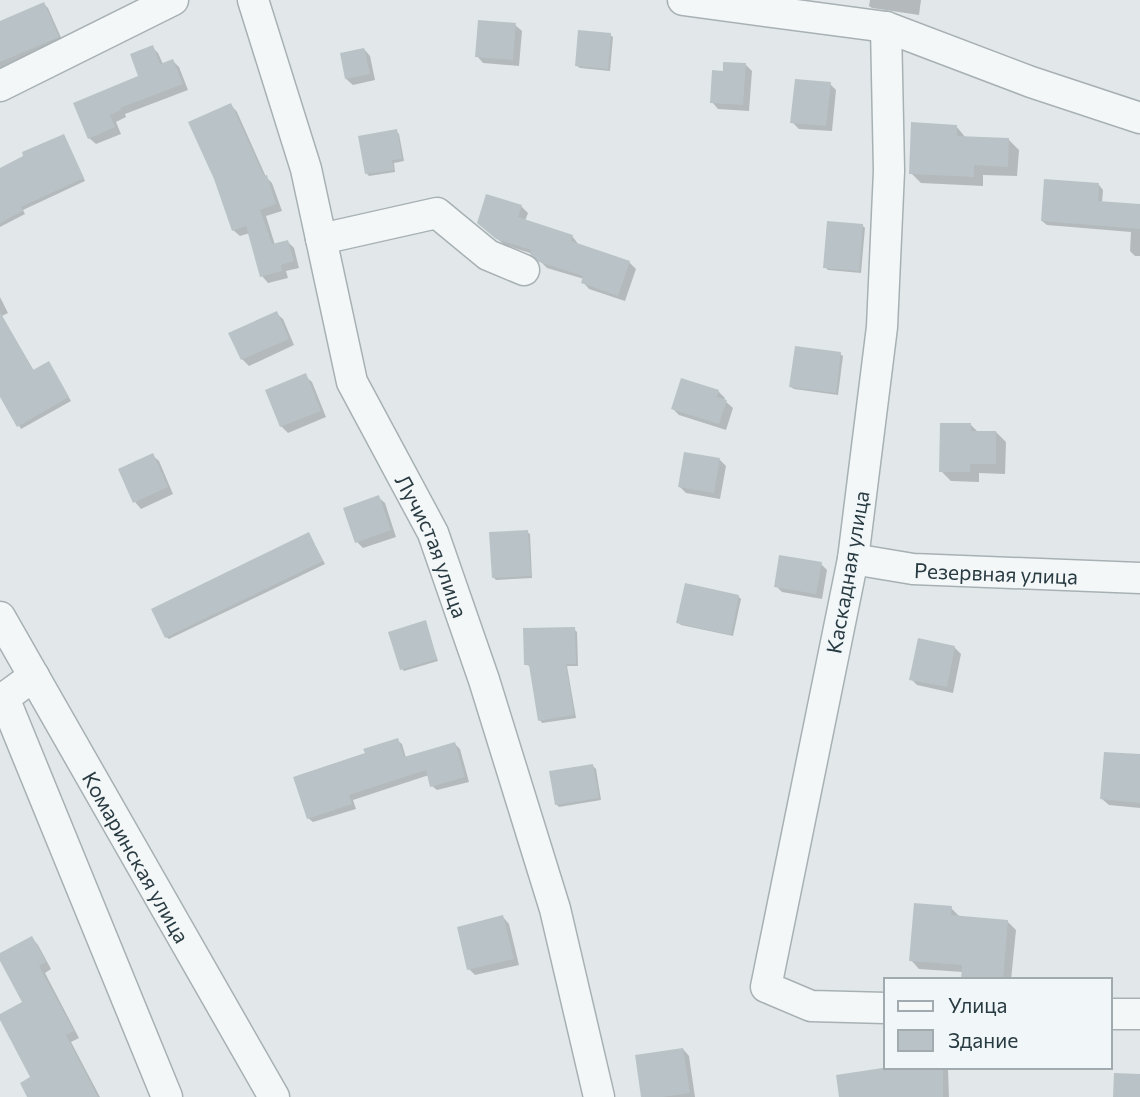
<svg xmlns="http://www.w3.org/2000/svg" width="1140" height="1097" viewBox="0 0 1140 1097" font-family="Commissioner,sans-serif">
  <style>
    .shadow { fill: #0003 }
    .building { fill: #b9c3c7 }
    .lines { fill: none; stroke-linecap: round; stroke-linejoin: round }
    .minor-casing { stroke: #a7b1b4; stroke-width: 33 }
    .minor { stroke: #f4f7f8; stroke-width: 30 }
    .labels { text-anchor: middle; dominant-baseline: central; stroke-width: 5; stroke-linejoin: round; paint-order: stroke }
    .street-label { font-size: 21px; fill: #293b42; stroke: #f1f6f8 }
  </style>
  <rect width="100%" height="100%" fill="#e2e8ea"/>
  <!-- shadow -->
  <g class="shadow">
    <polygon points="870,0 921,0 919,15 872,8 869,6"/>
    <polygon points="44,4 48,8 63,42 13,63 14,66 0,73 0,26"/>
    <polygon points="515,25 522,31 519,66 483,63 477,56"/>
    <polygon points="610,35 613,37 610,71 580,68 577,66"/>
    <polygon points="152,47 158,53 163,64 173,61 179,67 188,90 125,114 126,117 116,122 121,134 96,144 89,138 140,77"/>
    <polygon points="364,49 370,56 375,80 353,85 346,79"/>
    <polygon points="746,65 752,71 749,111 718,109 712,102 724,73"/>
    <polygon points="830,84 836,90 832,131 799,129 792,122"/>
    <polygon points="231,105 237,112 266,177 272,183 282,211 266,216 275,245 288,242 294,248 299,268 286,271 288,278 268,283 262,276 250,233 240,236 233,230"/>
    <polygon points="956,126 966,138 1009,140 1019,150 1017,176 983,175 983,186 921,183 911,173"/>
    <polygon points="396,131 399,134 404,161 394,163 395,172 369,176 367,174"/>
    <polygon points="64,136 85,181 23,210 25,214 0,227 0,170"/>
    <polygon points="1099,185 1103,190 1102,203 1140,206 1140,256 1135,256 1130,251 1131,232 1047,225 1042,221"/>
    <polygon points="521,206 528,213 525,221 572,236 579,245 629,262 636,269 625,301 589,289 583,282 584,279 547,268 533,254 505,245 486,230"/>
    <polygon points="862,225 865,228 861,273 828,270 825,267"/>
    <polygon points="0,297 8,313 2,316 34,371 51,366 71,401 21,429 0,394"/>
    <polygon points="276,313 283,319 294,345 249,366 242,359"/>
    <polygon points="840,354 843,356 838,395 794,389 791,387"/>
    <polygon points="305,376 312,382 326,417 288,433 281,426"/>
    <polygon points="718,391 725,398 724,400 733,408 726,430 679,415 673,409"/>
    <polygon points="971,425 978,432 996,432 1006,442 1005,474 979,473 979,482 951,481 941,471"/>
    <polygon points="152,455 159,461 173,494 141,509 135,502 120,470"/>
    <polygon points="719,459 726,466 720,499 686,493 680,487"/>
    <polygon points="378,497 385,503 396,537 363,548 357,542"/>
    <polygon points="527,532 530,534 532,578 496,580 493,577"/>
    <polygon points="309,534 325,564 169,639 166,637"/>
    <polygon points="821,564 827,570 822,599 782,592 776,586"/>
    <polygon points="738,596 741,599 733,636 681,625 678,622"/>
    <polygon points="425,622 438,661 404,671 402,669"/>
    <polygon points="574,629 577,632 578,666 567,666 576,718 542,723 540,720 531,667 525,664"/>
    <polygon points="954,647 961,654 953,693 917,685 911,679"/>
    <polygon points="397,740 402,744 406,758 455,744 460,749 469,782 437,790 432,786 429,775 353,800 356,809 313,822 308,818 367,754"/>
    <polygon points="1140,756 1140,808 1109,805 1102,799"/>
    <polygon points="593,766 596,769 601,800 559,807 556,804"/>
    <polygon points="951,908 960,917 1007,921 1016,930 1011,980 964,980 963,972 919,969 911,960"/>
    <polygon points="503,917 509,924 519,965 475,975 469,969"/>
    <polygon points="32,938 38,945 51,969 45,973 79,1038 71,1042 100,1097 29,1097 33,1078 24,1003 0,955"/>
    <polygon points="683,1049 689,1056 695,1097 643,1097"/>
    <polygon points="894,1067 946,1067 948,1069 949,1097 841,1097"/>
  </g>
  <!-- building -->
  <g class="building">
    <polygon points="44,2 59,37 0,62 0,21"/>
    <polygon points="478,20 516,23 513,60 475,57"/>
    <polygon points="578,30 611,33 608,69 575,66"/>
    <polygon points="153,45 160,64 173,59 183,84 120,108 121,110 110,115 115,127 88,139 73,103 138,76 130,54"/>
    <polygon points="364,48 370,74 345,79 340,53"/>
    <polygon points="723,62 746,63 743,105 710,103 712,70 723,71"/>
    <polygon points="795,79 831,82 826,126 790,123"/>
    <polygon points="231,103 264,176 267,175 276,204 260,210 272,244 288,240 294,261 281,265 282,271 260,277 246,226 232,231 214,179 188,122"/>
    <polygon points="911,122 957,125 957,136 1009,138 1008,167 974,165 974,177 909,174"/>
    <polygon points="397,129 402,159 392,160 394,170 365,174 358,136"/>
    <polygon points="64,134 84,178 21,207 23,211 0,223 0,168 23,156 22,152"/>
    <polygon points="1044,179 1099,183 1098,201 1140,204 1140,229 1041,221"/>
    <polygon points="486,194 522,205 518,217 573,235 571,241 630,261 618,296 581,283 583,276 539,262 530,254 531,250 496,239 477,223"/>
    <polygon points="827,221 863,224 859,271 823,268"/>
    <polygon points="277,311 289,339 241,360 228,333"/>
    <polygon points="0,312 33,370 49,361 69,397 17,427 0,397"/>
    <polygon points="795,346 841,352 836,393 789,387"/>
    <polygon points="306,373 321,411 280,427 265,390"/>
    <polygon points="681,378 719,390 717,397 727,400 719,424 671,409"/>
    <polygon points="940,423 971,423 971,431 996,431 996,464 970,464 970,472 939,472"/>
    <polygon points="684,452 720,458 714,493 678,487"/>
    <polygon points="153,453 168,487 133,503 118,469"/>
    <polygon points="379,495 391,530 355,543 343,508"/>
    <polygon points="528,530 531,576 492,578 489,532"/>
    <polygon points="309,532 323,561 165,638 151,609"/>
    <polygon points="779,555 822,562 816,594 774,587"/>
    <polygon points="685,583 739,595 731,635 676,623"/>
    <polygon points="426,620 437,659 400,670 388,632"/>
    <polygon points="575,627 576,664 566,664 574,715 538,721 529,665 524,665 523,628"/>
    <polygon points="918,638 955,646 947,687 909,680"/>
    <polygon points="398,738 404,757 455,742 465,777 430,787 426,770 349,795 352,804 307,819 293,777 365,753 363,749"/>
    <polygon points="1104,752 1140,754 1140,803 1100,799"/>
    <polygon points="593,764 599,798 555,805 549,771"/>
    <polygon points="914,903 952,906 951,915 1008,920 1003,980 961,980 962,965 909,961"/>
    <polygon points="503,915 514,959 467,970 457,927"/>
    <polygon points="32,936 46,962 39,966 74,1031 66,1035 98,1097 27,1097 20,1083 30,1077 0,1020 0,1014 22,1002 0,961 0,953"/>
    <polygon points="683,1048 690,1093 662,1097 641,1097 635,1055"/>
    <polygon points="889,1067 943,1067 943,1097 839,1097 836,1075"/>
    <polygon points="1114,1073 1140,1074 1140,1097 1113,1097"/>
  </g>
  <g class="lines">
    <defs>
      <g id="minor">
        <path id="s1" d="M253 0 306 169 352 382 433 533 484 680 555 909 599 1097"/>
        <polyline points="683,0 886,27 1031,82 1140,118"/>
        <polyline points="886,27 889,171 882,327 853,559 766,987 811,1006 886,1008"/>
        <polyline points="0,86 173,0"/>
        <polyline points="321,239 437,213 488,255 524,270"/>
        <path id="s2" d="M853 559 913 569 1140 578"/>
        <path id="s3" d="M0 617 274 1097"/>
        <polyline points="34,676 4,698 167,1097"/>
        <polyline points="1110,1014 1140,1014"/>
      </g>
    </defs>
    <!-- minor casing -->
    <use href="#minor" class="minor-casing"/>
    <!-- minor -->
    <use href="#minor" class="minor"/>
  </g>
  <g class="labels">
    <!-- street labels -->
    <g class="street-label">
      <text stroke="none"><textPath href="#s1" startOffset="578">Лучистая улица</textPath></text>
      <text transform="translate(847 572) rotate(-80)">Каскадная улица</text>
      <text stroke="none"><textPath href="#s2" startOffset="144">Резервная улица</textPath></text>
      <text stroke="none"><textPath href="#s3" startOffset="276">Комаринская улица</textPath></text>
    </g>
  </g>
  <!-- legend -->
  <rect x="884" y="978" width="228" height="91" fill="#f1f6f8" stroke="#a1abaf" stroke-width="2"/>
  <rect x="898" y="1001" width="35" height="10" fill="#f4f7f8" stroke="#a1abaf" stroke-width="2"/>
  <text x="948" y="1013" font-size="21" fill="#293b42">Улица</text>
  <rect x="898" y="1030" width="35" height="21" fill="#b9c3c7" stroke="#a1abaf" stroke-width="2"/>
  <text x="948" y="1048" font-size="21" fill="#293b42">Здание</text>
</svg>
